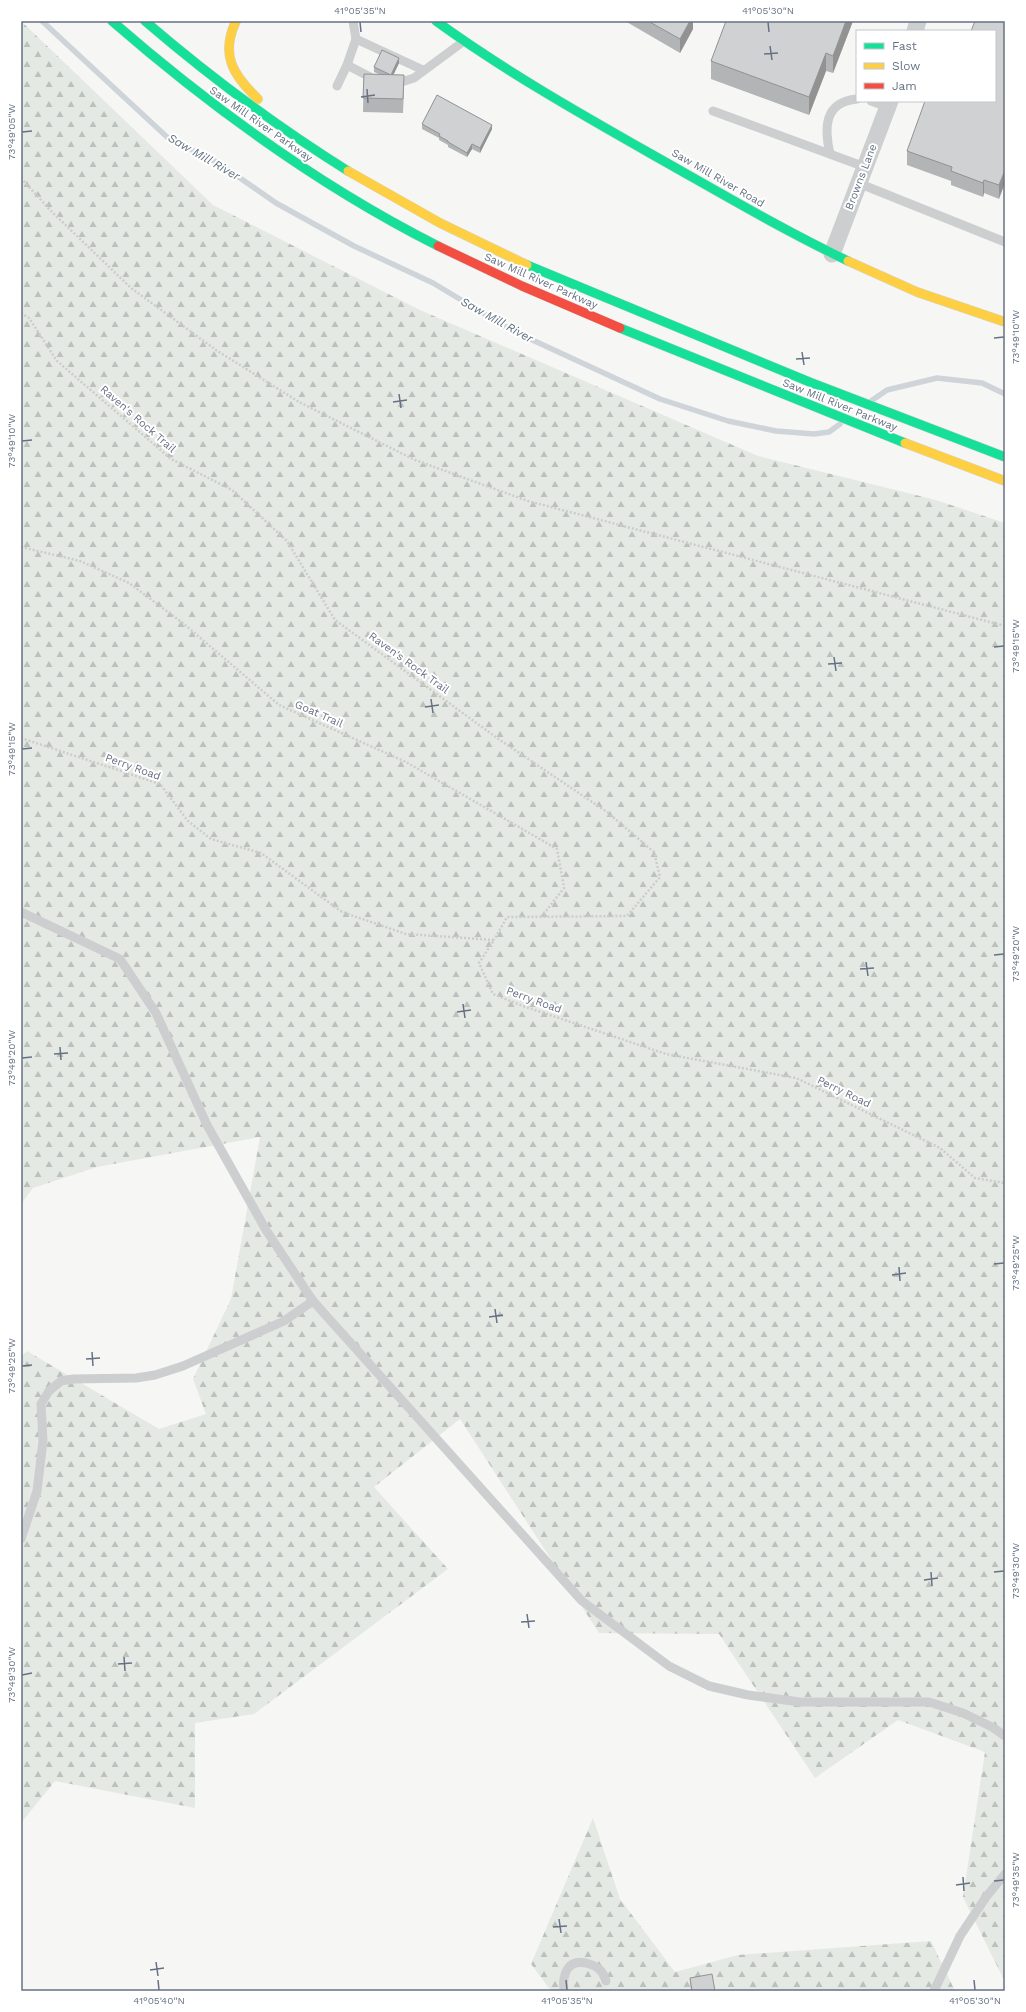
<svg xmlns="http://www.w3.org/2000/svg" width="1026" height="2012" viewBox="0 0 1026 2012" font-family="'Work Sans',sans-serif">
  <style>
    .forest { fill: url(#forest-firs) }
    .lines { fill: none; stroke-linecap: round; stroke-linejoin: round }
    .stream { stroke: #ced4d8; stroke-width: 5.5 }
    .fast-casing { stroke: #d3d4d4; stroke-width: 10 }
    .slow-casing { stroke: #d3d4d4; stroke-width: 10 }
    .jam-casing { stroke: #d3d4d4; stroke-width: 10 }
    .path { stroke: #ccc; stroke-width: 2.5; stroke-dasharray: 2 2; stroke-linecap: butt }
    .lane { stroke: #cdced0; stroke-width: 9 }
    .street { stroke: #cdced0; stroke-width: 17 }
    .fast { stroke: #16e098; stroke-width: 9 }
    .slow { stroke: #ffcf43; stroke-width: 9 }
    .jam { stroke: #f24e42; stroke-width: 9 }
    .wall { fill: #b3b4b5 }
    .shaded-wall { fill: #929293 }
    .building { fill: #d0d1d2; stroke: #929293 }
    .ticks { fill: none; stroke: #667284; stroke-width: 1.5 }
    .labels { text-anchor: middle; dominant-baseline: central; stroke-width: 4; stroke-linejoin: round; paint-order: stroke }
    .street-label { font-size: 11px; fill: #667284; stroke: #fff }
    .water-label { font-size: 12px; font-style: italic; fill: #627380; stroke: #fff }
    .neatline { fill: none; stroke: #667284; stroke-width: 1.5 }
    .ticks-label { font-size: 10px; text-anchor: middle; fill: #667284 }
  </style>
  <defs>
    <pattern id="forest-firs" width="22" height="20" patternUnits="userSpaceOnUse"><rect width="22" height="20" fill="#e5e9e3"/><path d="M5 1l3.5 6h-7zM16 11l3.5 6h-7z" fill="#bdc1be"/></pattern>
  </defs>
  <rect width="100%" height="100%" fill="#f6f6f5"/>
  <!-- forest -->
  <g class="forest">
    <polygon points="21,21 213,205 420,310 758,456 936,500 1005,523 1005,1982 963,1897 985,1752 898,1720 815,1778 719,1634 599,1633 460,1419 374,1487 448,1569 254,1714 195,1723 195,1808 55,1781 21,1823 21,1357 27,1351 159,1429 206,1414 193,1379 231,1299 260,1137 97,1167 33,1188 21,1204"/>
    <polygon points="593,1818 620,1899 675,1972 738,1955 931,1941 955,1991 551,1991 531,1964"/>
  </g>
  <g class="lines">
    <!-- stream -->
    <g class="stream">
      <polyline points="42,21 167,137 220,164 276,203 354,246 433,283 513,331 660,399 728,421 776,431 814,434 829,432 840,424"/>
      <polyline points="871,401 887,390 937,378 982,383 1005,394"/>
    </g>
    <defs>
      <g id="fast">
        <path d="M112 21C212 108 319 186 438 246"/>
        <path d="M145 21C209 76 276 126 348 171"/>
        <path d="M436 21C505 71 579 113 653 155 717 191 781 229 848 261"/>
        <polyline points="527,265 812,383 1005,457"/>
        <polyline points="620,328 905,443"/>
      </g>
      <g id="slow">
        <path d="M236 21C220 55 233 75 258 99"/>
        <polyline points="348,171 440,223 527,265"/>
        <polyline points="848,261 917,292 1005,322"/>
        <polyline points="905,443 1005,481"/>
      </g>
      <polyline id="jam" points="438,246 522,286 620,328"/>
    </defs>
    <!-- fast casing -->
    <use href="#fast" class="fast-casing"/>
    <!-- slow casing -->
    <use href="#slow" class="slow-casing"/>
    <!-- jam casing -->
    <use href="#jam" class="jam-casing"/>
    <!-- path -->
    <g class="path">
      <polyline points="21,178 51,211 131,288 216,350 299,402 415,460 528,501 1005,626"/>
      <polyline points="21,313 29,318 57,361 171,459 232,490 287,541 335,620 497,738 607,812 654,852 660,877 627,916 507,917 494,940"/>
      <polyline points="21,547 80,561 129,583 184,624 279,705 406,762 557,849 564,888 542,916"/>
      <polyline points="21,738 160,784 188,821 211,839 261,853 342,912 406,934 494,940 479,963 493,994 523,1006 666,1054 796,1078 940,1148 975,1178 1005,1183"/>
    </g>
    <!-- lane -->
    <g class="lane">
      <polyline points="356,39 423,70"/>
      <polyline points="347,65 374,79"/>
      <polyline points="392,85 414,78 464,41"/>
      <polyline points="337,86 347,65 356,39 353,21"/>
      <polyline points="871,101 888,107"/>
      <polyline points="713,111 865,167"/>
      <path d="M830 154C824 128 824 102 857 99"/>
      <polyline points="858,183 1005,242"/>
      <polyline points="21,912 120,959 156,1013 207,1125 266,1230 313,1301 582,1601 669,1666 709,1686 748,1695 800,1702 929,1702 963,1713 992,1727 1005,1736"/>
      <polyline points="21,1539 37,1491 43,1441 41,1404 49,1391 61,1381 73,1379 136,1378 155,1375 183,1366 284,1321 313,1301"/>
      <path d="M564 1991C562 1975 567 1959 586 1963 590 1964 597 1967 600 1970 603 1973 605 1978 606 1981"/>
      <polyline points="934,1991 960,1936 986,1897 1005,1874"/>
    </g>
    <!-- street -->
    <g class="street">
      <polyline points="915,31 918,21"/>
      <polyline points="832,254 890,101"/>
    </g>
    <!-- fast -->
    <use href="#fast" class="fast"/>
    <!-- slow -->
    <use href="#slow" class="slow"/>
    <!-- jam -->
    <use href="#jam" class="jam"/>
  </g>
  <!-- wall -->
  <g class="wall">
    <polygon points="625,21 693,21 693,29 680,53"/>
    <polygon points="853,21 833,73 826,71 809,115 711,79 711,61"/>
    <polygon points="1005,21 999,199 984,193 983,197 951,185 951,181 907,165 907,151"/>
    <polygon points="399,63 393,75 404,89 403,113 363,112 364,74 381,75 374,72 374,67"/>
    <polygon points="422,124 492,129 480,153 472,149 467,157 448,147 448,145 439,140 439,138 422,129"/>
    <polygon points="690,1978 715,1991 691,1991"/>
  </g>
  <!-- shaded-wall -->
  <g class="shaded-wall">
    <polygon points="690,21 693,21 693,29 680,53 680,39"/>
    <polygon points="846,21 853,21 833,73 833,56"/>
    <polygon points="826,53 826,71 809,115 809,97"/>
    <polygon points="399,58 399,63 391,80 391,75"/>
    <polygon points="492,125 492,129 480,153 480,148"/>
    <polygon points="472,144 472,149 467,157 467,153"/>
    <polygon points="1005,170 1005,183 999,199 999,185"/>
    <polygon points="984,180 984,193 983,197 983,183"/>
  </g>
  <!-- building -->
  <g class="building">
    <polygon points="648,21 690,21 680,39"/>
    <polygon points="726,21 846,21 833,56 826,53 809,97 711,61"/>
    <polygon points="975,21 1005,21 1005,170 999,185 984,180 983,183 951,171 952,167 907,151 925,101 995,101 995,31 971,31"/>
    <polygon points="382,50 399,58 391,75 374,67"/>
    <polygon points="364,74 404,75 403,99 363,98"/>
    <polygon points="437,95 492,125 480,148 472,144 467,153 448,142 448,141 439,136 440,134 422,124"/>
    <polygon points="712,1974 715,1991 692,1991 690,1978"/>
  </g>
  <!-- ticks -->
  <path class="ticks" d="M360 22 361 32M768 22 769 32M770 46 772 60M764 54 778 53M367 89 368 103M361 97 375 95M22 132 32 131M994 338 1004 337M802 352 804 365M796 359 810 358M399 394 401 408M393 402 407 400M22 441 32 440M994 647 1004 646M834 657 836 671M828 664 842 663M431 699 433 713M425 707 439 705M22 749 32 748M994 955 1004 954M866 962 868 976M860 969 874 968M463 1004 465 1018M457 1012 471 1010M60 1047 61 1060M54 1054 68 1053M22 1058 32 1057M994 1264 1004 1263M899 1267 900 1281M892 1275 906 1273M495 1309 497 1323M489 1317 503 1315M92 1352 93 1366M86 1359 100 1358M22 1366 32 1365M931 1572 932 1586M994 1572 1004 1571M924 1580 938 1578M527 1614 529 1628M521 1622 535 1621M124 1657 125 1671M118 1664 132 1663M22 1675 32 1673M963 1877 964 1891M994 1881 1004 1880M956 1885 970 1883M559 1919 561 1933M553 1927 567 1926M156 1962 158 1976M150 1970 164 1968M158 1980 159 1990M566 1980 567 1990M974 1980 975 1990"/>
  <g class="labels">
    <!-- street labels -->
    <g class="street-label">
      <text transform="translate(261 124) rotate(35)">Saw Mill River Parkway</text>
      <text transform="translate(861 177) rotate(-69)">Browns Lane</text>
      <text transform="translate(718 178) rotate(30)">Saw Mill River Road</text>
      <text transform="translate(541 281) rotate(24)">Saw Mill River Parkway</text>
      <text transform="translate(840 405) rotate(22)">Saw Mill River Parkway</text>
      <text transform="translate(138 419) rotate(41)">Raven's Rock Trail</text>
      <text transform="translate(409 663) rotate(36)">Raven's Rock Trail</text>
      <text transform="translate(319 714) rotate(24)">Goat Trail</text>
      <text transform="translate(133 767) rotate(20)">Perry Road</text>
      <text transform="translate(534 1000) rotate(20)">Perry Road</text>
      <text transform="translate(844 1092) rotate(26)">Perry Road</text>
    </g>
    <!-- water labels -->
    <g class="water-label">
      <text transform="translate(204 157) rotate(30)">Saw Mill River</text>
      <text transform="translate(497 320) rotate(29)">Saw Mill River</text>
    </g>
  </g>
  <!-- border -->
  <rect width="1026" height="2012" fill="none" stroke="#ffffff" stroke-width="44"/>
  <!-- legend -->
  <rect x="856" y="30" width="140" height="72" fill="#ffffff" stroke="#c2c7ce"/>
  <rect x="864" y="43" width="20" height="6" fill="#16e098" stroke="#c2c7ce"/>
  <text x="892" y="50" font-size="12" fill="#667284">Fast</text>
  <rect x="864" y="63" width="20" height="6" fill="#ffcf43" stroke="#c2c7ce"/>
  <text x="892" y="70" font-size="12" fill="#667284">Slow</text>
  <rect x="864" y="83" width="20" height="6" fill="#f24e42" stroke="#c2c7ce"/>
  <text x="892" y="90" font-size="12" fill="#667284">Jam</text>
  <rect x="22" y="22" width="982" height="1968" class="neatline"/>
  <g class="ticks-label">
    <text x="360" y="14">41°05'35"N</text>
    <text x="768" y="14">41°05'30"N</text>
    <text transform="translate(11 132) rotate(-90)" y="4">73°49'05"W</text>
    <text transform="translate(1015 337) rotate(-90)" y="4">73°49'10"W</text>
    <text transform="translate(11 441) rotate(-90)" y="4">73°49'10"W</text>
    <text transform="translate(1015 646) rotate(-90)" y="4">73°49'15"W</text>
    <text transform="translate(11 749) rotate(-90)" y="4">73°49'15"W</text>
    <text transform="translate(1015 954) rotate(-90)" y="4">73°49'20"W</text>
    <text transform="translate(11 1058) rotate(-90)" y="4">73°49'20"W</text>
    <text transform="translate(1015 1263) rotate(-90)" y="4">73°49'25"W</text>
    <text transform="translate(11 1366) rotate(-90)" y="4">73°49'25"W</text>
    <text transform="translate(1015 1571) rotate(-90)" y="4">73°49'30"W</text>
    <text transform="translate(11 1675) rotate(-90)" y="4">73°49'30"W</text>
    <text transform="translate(1015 1880) rotate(-90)" y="4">73°49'35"W</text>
    <text x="159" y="2004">41°05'40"N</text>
    <text x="567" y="2004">41°05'35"N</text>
    <text x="975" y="2004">41°05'30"N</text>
  </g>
</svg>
